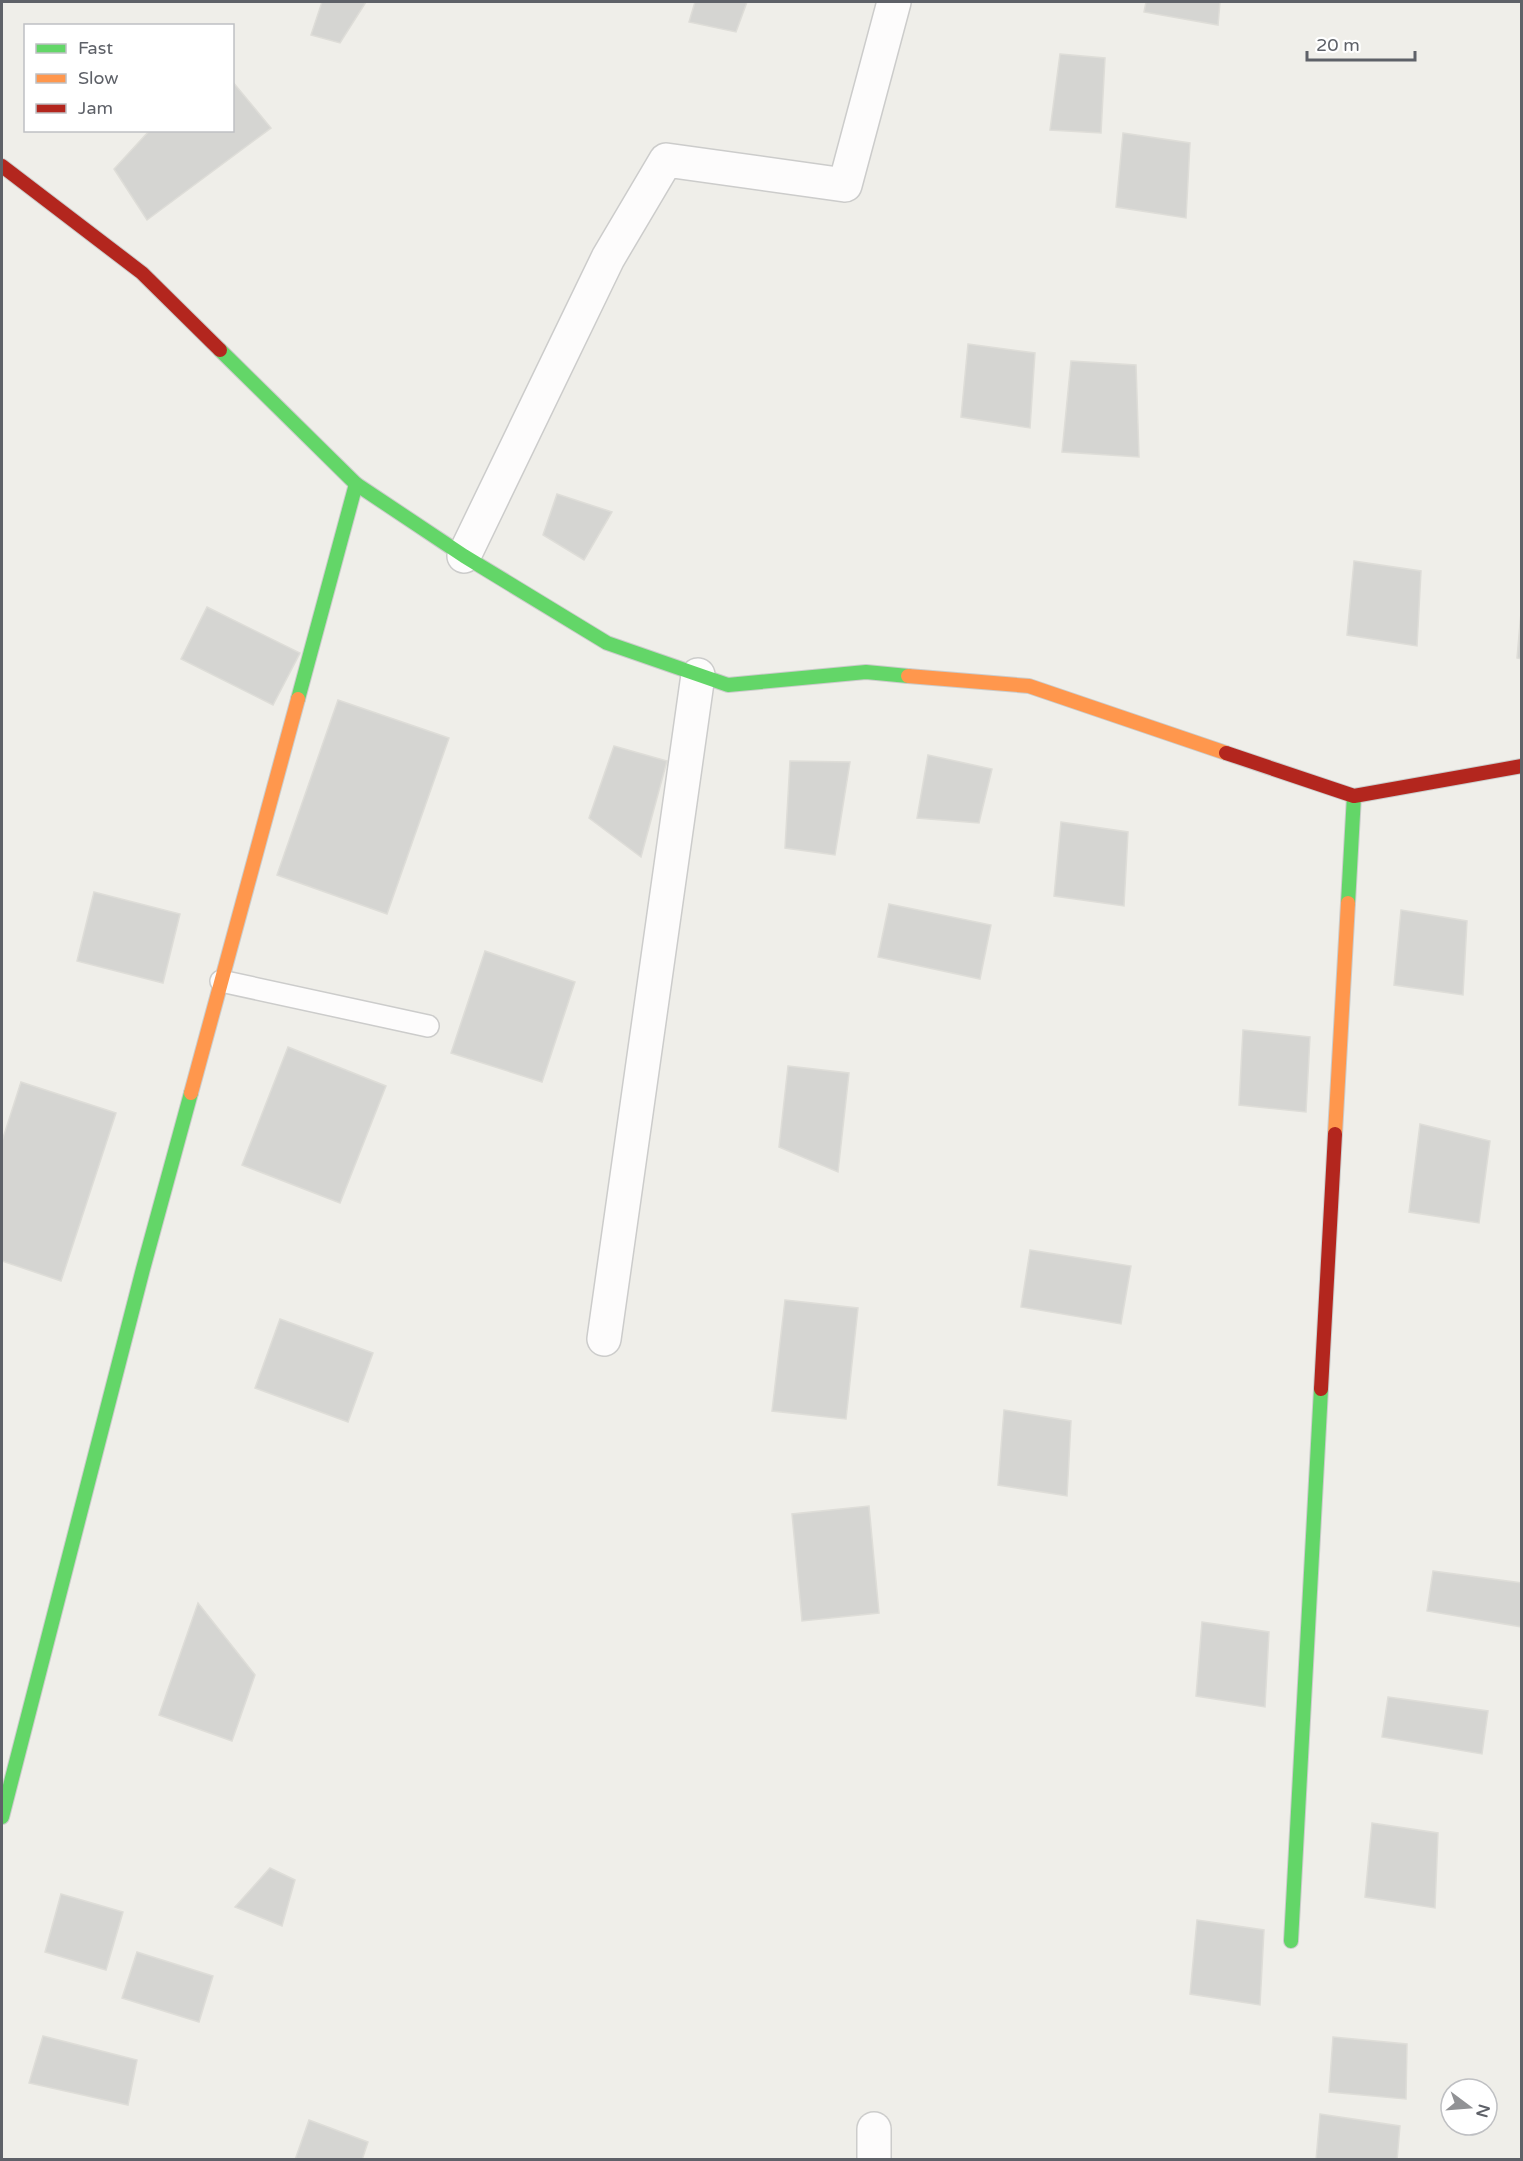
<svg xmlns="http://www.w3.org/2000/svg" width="1523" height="2161" viewBox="0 0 1523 2161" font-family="'Varela Round',sans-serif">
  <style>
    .building { fill: #d5d5d2; stroke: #deddd8; stroke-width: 1.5 }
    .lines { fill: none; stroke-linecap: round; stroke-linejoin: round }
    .lane-casing { stroke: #cccccb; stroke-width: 24 }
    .street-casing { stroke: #cccccb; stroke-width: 36 }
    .fast-casing { stroke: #cbcccb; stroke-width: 16 }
    .slow-casing { stroke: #cbcccb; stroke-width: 16 }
    .jam-casing { stroke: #cbcccb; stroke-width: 16 }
    .lane { stroke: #fdfcfc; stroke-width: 21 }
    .street { stroke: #fdfcfc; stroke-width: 33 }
    .fast { stroke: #63d668; stroke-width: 14 }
    .slow { stroke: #ff974d; stroke-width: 14 }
    .jam { stroke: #b3261e; stroke-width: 14 }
  </style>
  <rect width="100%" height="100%" fill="#efeee9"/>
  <!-- building -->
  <g class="building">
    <polygon points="322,2 366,2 340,43 311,35"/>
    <polygon points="695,2 747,2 736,32 689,22"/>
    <polygon points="1146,2 1220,2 1218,25 1144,12"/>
    <polygon points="1060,54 1105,58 1101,133 1050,130"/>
    <polygon points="232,81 271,128 147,220 114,169 150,130 232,130"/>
    <polygon points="1123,133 1190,143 1186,218 1116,207"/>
    <polygon points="968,344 1035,353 1030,428 961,417"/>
    <polygon points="1071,361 1136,365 1139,457 1062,452"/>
    <polygon points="557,494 612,512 584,560 543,535"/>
    <polygon points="1354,561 1421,571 1417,646 1347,635"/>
    <polygon points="1522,601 1522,659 1517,658"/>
    <polygon points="207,607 300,653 273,705 181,659"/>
    <polygon points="338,700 449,738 387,914 277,875"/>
    <polygon points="614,746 667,761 641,857 589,818"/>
    <polygon points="928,755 992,769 979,823 917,818"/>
    <polygon points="790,761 850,762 835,855 785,848"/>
    <polygon points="1061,822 1128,832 1124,906 1054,896"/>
    <polygon points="94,892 180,914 163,983 77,961"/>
    <polygon points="889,904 991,925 980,979 878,957"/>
    <polygon points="1401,910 1467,921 1463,995 1394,985"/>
    <polygon points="485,951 575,982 542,1082 451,1053"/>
    <polygon points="1243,1030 1310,1037 1306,1112 1239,1105"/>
    <polygon points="288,1047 386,1086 340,1203 242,1165"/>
    <polygon points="788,1066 849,1073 838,1172 779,1147"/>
    <polygon points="21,1082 116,1113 61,1281 2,1261 2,1141"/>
    <polygon points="1420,1124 1490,1141 1479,1223 1409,1212"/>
    <polygon points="1030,1250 1131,1266 1121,1324 1021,1307"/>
    <polygon points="785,1300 858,1308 846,1419 772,1411"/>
    <polygon points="280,1319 373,1353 348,1422 255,1388"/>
    <polygon points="1004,1410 1071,1421 1067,1496 998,1485"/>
    <polygon points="869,1506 879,1613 802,1621 792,1514"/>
    <polygon points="1433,1571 1522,1583 1522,1627 1427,1611"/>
    <polygon points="198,1603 255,1675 232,1741 159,1715"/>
    <polygon points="1202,1622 1269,1632 1265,1707 1196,1696"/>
    <polygon points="1388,1697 1488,1711 1482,1754 1382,1737"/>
    <polygon points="1372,1823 1438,1833 1435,1908 1365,1897"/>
    <polygon points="270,1868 295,1880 282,1926 235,1907"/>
    <polygon points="61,1894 123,1912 106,1970 45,1952"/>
    <polygon points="1197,1920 1264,1930 1260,2005 1190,1994"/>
    <polygon points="137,1952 213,1976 199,2022 122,1998"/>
    <polygon points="43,2036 137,2060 128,2105 29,2083"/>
    <polygon points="1333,2037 1407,2044 1406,2099 1329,2092"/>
    <polygon points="1320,2114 1400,2126 1397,2160 1316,2160"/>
    <polygon points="309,2120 368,2142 362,2160 295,2160"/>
  </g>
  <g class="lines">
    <defs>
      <polyline id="lane" points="221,981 428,1026"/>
      <g id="street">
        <polyline points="464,556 608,258 666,160 845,185 894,2"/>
        <polyline points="604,1339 698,675"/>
        <polyline points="874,2160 874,2129"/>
      </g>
      <g id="fast">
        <polyline points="220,350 356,484 464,556 607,643 728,685 866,672 908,676"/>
        <polyline points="298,699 356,484"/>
        <polyline points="1348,903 1354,796"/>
        <polyline points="2,1817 143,1269 191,1093"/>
        <polyline points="1291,1941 1321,1389"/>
      </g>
      <g id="slow">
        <polyline points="908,676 1029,686 1226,753"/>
        <polyline points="191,1093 298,699"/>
        <polyline points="1335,1134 1348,903"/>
      </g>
      <g id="jam">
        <polyline points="2,166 142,273 220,350"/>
        <polyline points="1226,753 1354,796 1522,766"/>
        <polyline points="1321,1389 1335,1134"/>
      </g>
    </defs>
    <!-- lane casing -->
    <use href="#lane" class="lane-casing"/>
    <!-- street casing -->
    <use href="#street" class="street-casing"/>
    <!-- fast casing -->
    <use href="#fast" class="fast-casing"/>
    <!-- slow casing -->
    <use href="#slow" class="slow-casing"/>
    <!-- jam casing -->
    <use href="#jam" class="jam-casing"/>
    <!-- lane -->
    <use href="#lane" class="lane"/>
    <!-- street -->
    <use href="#street" class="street"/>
    <!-- fast -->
    <use href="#fast" class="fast"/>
    <!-- slow -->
    <use href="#slow" class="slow"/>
    <!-- jam -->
    <use href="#jam" class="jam"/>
  </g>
  <!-- border -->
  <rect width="1523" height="2161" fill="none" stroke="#5e6168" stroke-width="6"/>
  <!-- legend -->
  <rect x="24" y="24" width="210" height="108" fill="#ffffff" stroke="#bfc0c3" stroke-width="1.5"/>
  <rect x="36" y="44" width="30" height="9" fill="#63d668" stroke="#bfc0c3" stroke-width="1.5"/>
  <text x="78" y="54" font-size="18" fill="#5e6168">Fast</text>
  <rect x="36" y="74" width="30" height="9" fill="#ff974d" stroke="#bfc0c3" stroke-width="1.5"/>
  <text x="78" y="84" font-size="18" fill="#5e6168">Slow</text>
  <rect x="36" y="104" width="30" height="9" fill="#b3261e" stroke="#bfc0c3" stroke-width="1.5"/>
  <text x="78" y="114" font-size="18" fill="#5e6168">Jam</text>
  <!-- north arrow -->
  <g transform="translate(1469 2107) rotate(106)"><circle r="28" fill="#ffffff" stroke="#bfc0c3" stroke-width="1.5"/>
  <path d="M0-4.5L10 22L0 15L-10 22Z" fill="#919295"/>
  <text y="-9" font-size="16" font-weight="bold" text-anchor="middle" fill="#5e6168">N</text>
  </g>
  <!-- scale -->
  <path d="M1307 51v9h108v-9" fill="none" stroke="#5e6168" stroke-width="3"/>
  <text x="1316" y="51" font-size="18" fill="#5e6168" stroke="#ffffff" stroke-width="4.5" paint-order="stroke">20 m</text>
</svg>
